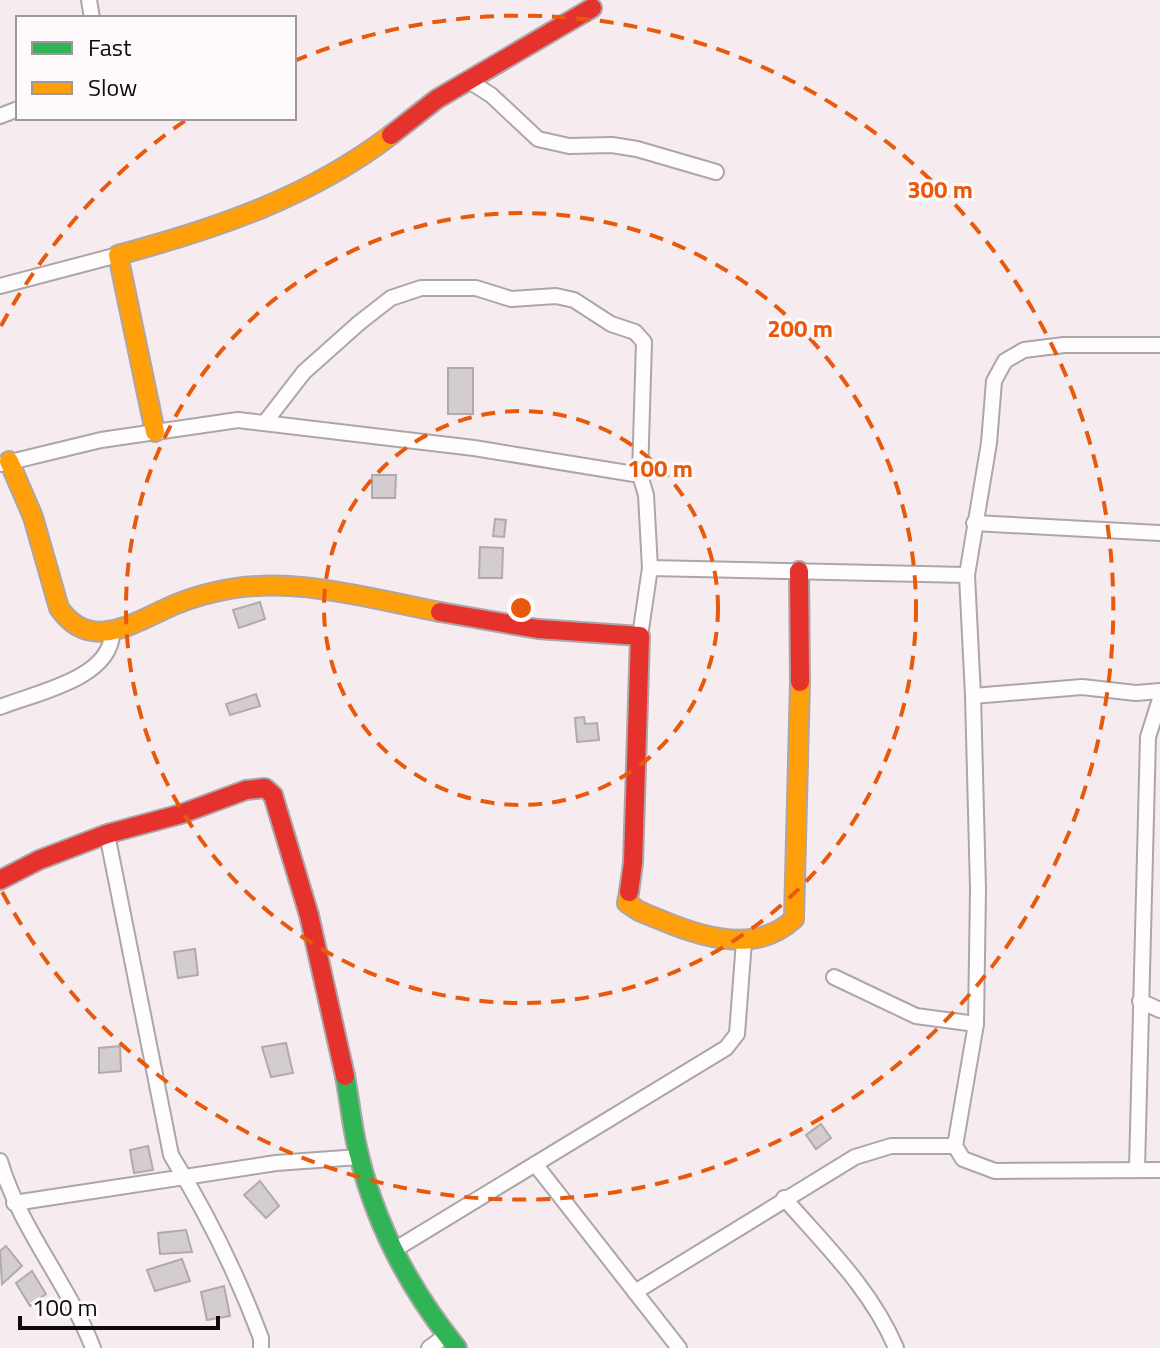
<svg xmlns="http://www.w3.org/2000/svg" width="1160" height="1348" viewBox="0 0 1160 1348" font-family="'Titillium Web',sans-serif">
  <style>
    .building { fill: #d4cdd0; stroke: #b1aaac; stroke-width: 2 }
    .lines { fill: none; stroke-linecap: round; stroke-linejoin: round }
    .street-casing { stroke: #ada6a8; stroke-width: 18 }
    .fast-casing { stroke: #ada6a8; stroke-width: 22 }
    .slow-casing { stroke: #ada6a8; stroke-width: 22 }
    .jam-casing { stroke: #ada6a8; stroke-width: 22 }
    .street { stroke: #fefcfd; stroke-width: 14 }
    .fast { stroke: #30b455; stroke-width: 18 }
    .slow { stroke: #ff9f0a; stroke-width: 18 }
    .jam { stroke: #e5322d; stroke-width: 18 }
    .ring { fill: none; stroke: #e8590c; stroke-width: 4; stroke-dasharray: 14 10 }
    .centre { fill: #e8590c; stroke: #fefafb; stroke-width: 4 }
    .ring-label { font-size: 24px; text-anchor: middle; font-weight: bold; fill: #e8590c; stroke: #fefafb; stroke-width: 6; stroke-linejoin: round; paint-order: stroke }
  </style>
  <rect width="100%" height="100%" fill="#f6ecf0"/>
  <!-- building -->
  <g class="building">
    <rect x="448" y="368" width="25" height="46"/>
    <polygon points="372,475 396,475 395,498 372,498"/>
    <polygon points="495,519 506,520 504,537 493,536"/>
    <polygon points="480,547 503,548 502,578 479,578"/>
    <polygon points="260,602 265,619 239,628 233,610"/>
    <polygon points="256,694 260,706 230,715 226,704"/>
    <polygon points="584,717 585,724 597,723 599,740 577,742 575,718"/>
    <polygon points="195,949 198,975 178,978 174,952"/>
    <polygon points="286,1043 293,1073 271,1077 262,1047"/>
    <polygon points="120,1046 121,1071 99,1073 99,1048"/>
    <polygon points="821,1124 831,1138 816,1149 806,1135"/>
    <polygon points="148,1146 153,1170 134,1173 130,1150"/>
    <polygon points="260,1181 279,1206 266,1218 244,1195"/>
    <polygon points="186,1230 192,1252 160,1254 158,1233"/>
    <polygon points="6,1246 22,1266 2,1284 0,1251"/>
    <polygon points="182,1259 190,1281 155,1291 147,1270"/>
    <polygon points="32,1271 46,1294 30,1306 16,1283"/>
    <polygon points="224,1286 230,1316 207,1320 201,1292"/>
  </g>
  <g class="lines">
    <defs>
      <g id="street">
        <polyline points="89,0 92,18"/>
        <polyline points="469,81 491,95 538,139 569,146 612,145 637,149 716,172"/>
        <polyline points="0,116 18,109"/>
        <polyline points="0,286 118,255"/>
        <polyline points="266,421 304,372 359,323 391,298 421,288 476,288 511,299 556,296 574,300 611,324 635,332 644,342 640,475 646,495 650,568"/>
        <polyline points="2,464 101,440 238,420 474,448 640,475"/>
        <polyline points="974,523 1160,533"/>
        <polyline points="967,575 989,443 994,381 1005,361 1024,350 1064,345 1160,345"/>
        <polyline points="640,636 650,568 967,575 973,696 1082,687 1136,693 1160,691"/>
        <polyline points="973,696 978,889 976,1024 955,1146 963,1159 995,1171 1160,1170"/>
        <path d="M0 707C35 693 110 679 112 634"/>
        <path d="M107 834 171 1155C207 1213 237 1274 261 1338V1348"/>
        <polyline points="834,977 916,1016 976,1024"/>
        <polyline points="1140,1001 1160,1010"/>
        <path d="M0 1161C20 1229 68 1283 93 1348"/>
        <polyline points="535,1164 679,1348"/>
        <polyline points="1137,1169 1148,737 1160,699"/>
        <path d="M784 1198C825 1245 872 1290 896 1348"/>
        <polyline points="14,1203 276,1163 359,1157"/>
        <polyline points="394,1250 726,1048 737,1034 744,941"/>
        <polyline points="635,1292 855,1157 891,1146 955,1146"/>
        <polyline points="429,1348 447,1335"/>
      </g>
      <path id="fast" d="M345 1076C350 1102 352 1129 359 1155 376 1226 412 1292 457 1348"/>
      <g id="slow">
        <path d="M155 432 118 255C216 229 310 197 391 135"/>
        <path d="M9 461 33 517 59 608C88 650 127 627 163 610 179 602 197 596 215 592 289 574 366 598 440 612"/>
        <path d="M629 892 627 903 639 911C687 931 750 960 794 919L800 682"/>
      </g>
      <g id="jam">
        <polyline points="391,135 437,99 592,8"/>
        <polyline points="799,571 800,682"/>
        <polyline points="440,612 538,629 640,636 633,863 629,892"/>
        <polyline points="0,880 39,860 107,834 181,814 246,790 265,788 273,795 309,915 345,1076"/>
      </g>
    </defs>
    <!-- street casing -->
    <use href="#street" class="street-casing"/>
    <!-- fast casing -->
    <use href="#fast" class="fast-casing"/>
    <!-- slow casing -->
    <use href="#slow" class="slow-casing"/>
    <!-- jam casing -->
    <use href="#jam" class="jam-casing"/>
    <!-- street -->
    <use href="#street" class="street"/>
    <!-- fast -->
    <use href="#fast" class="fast"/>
    <!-- slow -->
    <use href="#slow" class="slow"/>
    <!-- jam -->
    <use href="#jam" class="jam"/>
  </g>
  <!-- distance rings -->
  <g class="ring">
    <circle cx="521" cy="608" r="197"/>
    <circle cx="521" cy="608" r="395"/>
    <path d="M1 326A592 592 0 0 1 186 120M294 61A592 592 0 1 1 1 890"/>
  </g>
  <circle cx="521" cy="608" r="12" class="centre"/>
  <g class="ring-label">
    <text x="940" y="198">300 m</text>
    <text x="800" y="337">200 m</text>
    <text x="660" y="477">100 m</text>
  </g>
  <!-- legend -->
  <rect x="16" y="16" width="280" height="104" fill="#fefafb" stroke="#9e9a9b" stroke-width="2"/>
  <rect x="32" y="42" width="40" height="12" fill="#30b455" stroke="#9e9a9b" stroke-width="2"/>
  <text x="88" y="56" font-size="24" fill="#0f0a0c">Fast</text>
  <rect x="32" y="82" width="40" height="12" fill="#ff9f0a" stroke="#9e9a9b" stroke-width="2"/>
  <text x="88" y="96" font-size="24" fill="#0f0a0c">Slow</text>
  <!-- scale -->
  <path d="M20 1316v12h198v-12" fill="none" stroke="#0f0a0c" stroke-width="4"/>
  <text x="32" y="1316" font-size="24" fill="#0f0a0c" stroke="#fefafb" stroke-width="6" paint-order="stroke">100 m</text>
</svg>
